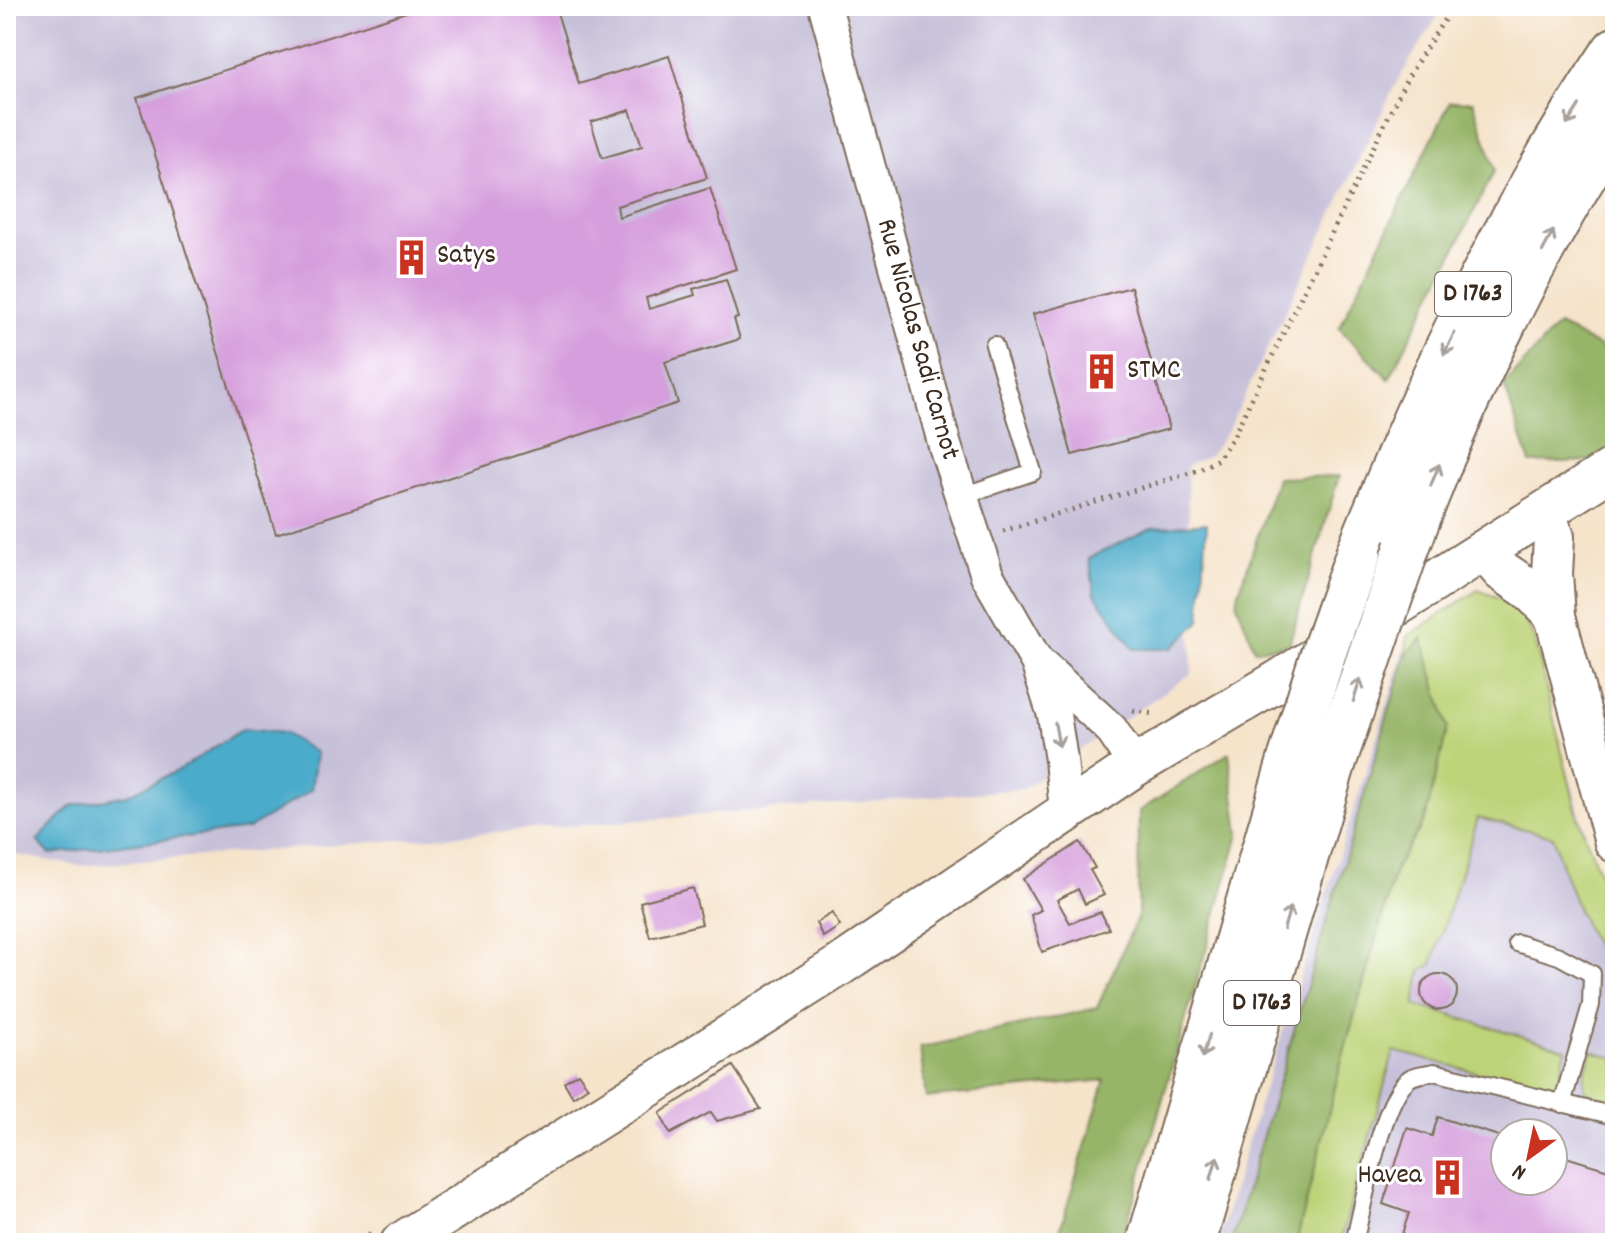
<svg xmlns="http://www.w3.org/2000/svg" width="1621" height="1249" viewBox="0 0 1621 1249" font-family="Dekko,sans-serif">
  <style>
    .industrial { fill: #c7c0d9; fill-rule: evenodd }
    .green { fill: #bdd378; stroke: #7c7e4b; stroke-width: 2 }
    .forest { fill: #96b568; stroke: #687043; stroke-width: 2 }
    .water { fill: #4babca; stroke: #436a74; stroke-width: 2 }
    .building { fill: #d59edc; fill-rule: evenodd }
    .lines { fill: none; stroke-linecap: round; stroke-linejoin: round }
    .service-casing { stroke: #7c6b5a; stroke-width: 20 }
    .minor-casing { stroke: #7c6b5a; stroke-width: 36 }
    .tertiary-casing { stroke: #7c6b5a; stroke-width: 44 }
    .trunk-casing { stroke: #7c6b5a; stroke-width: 48 }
    .path { stroke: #7c6b5a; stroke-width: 5; stroke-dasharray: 2 6; stroke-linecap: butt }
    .service { stroke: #fff; stroke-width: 16 }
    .minor { stroke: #fff; stroke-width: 32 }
    .tertiary { stroke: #fff; stroke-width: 40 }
    .trunk { stroke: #fff; stroke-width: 44 }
    .trunk-bridge-casing { stroke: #7c6b5a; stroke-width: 48; stroke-linecap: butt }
    .trunk-bridge { stroke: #fff; stroke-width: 44 }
    .oneway { stroke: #a79f9a }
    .labels { text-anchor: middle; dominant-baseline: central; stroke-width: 6; stroke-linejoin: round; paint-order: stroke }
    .shield { fill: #fff; stroke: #766a62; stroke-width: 2 }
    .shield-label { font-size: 26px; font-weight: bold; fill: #3b2a1e }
    .poi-label { font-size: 28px; fill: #3b2a1e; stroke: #fff; text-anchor: start }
    .street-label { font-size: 28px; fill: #3b2a1e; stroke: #fff }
  </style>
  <rect width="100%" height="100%" fill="#fff"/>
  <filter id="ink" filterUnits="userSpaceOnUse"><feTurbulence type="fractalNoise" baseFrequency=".0125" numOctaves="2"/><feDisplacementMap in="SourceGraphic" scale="16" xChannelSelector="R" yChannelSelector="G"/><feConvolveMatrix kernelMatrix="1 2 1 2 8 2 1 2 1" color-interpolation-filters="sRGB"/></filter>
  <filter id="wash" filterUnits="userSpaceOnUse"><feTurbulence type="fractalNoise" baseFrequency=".006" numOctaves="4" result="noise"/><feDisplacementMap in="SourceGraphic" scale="32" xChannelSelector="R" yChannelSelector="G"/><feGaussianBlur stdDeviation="1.8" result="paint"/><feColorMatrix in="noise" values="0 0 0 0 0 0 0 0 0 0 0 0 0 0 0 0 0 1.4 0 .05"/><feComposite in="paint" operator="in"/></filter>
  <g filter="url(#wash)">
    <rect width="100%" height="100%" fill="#f5e3ca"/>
    <!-- industrial -->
    <g class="industrial">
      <polygon points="6,6 1444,6 1395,85 1228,430 1210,455 1187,466 1192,673 1023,789 80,866 6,853"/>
      <path d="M1489 597 1529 638 1608 910 1615 921V1243H1218L1245 1150 1407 642ZM1505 1133H1553V1181H1505Z"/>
    </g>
    <!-- green -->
    <g class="green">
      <path d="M1478 590 1505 600 1520 610 1534 638 1578 817 1615 914V978C1584 932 1568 889 1553 836L1478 818 1432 964 1421 971 1415 1005 1566 1049 1558 1082 1553 1092 1394 1051 1340 1243H1296L1341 1063 1396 867 1425 820 1422 639 1405 656 1408 636Z"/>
      <polygon points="1592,1051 1615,1058 1615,1106 1596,1101 1584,1089 1584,1076"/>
    </g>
    <!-- forest -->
    <g class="forest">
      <polygon points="1473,101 1495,170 1389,379 1339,328 1450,102"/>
      <polygon points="1558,325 1612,353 1615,348 1615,445 1590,461 1530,463 1504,385"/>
      <polygon points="1339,476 1289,644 1255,650 1236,601 1277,478"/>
      <polygon points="1422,638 1448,727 1425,820 1396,867 1341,1063 1296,1243 1231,1243 1405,657"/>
      <polygon points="1229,753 1239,835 1121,1243 1056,1243 1105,1080 926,1098 920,1048 1097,1008 1138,916 1139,811"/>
    </g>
    <!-- water -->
    <g class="water">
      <polygon points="1207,523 1200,621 1171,649 1134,649 1095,594 1089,558 1151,528"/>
      <polygon points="243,729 283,733 316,753 311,790 248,829 50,854 37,841 71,806 127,795 179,770"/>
    </g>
    <g id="blocks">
      <!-- building -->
      <g class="building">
        <path d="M425 6H555L579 84 669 56 707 178 617 206 619 217 710 188 736 269 646 298 649 309 695 295 693 289 726 279 738 318 734 319 740 339 665 362 678 403 276 534 137 98ZM630 110 642 146 602 158 591 122Z"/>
        <polygon points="1131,287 1169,429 1072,455 1033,314"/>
        <polygon points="1080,842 1095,868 1090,870 1104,895 1085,904 1078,889 1057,900 1070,923 1101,912 1109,929 1042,952 1031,915 1041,910 1023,879"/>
        <polygon points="693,888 702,924 650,937 640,902"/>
        <polygon points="832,913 840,926 823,937 816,923"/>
        <circle cx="1439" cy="992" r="18"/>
        <polygon points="733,1066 761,1109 717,1121 711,1112 670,1134 660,1113"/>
        <polygon points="578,1073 588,1087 573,1097 564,1082"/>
        <polygon points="1438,1117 1505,1138 1505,1181 1553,1181 1553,1153 1615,1172 1615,1243 1399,1243 1409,1213 1383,1204 1407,1128 1432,1136"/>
      </g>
    </g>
  </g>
  <g filter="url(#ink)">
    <use href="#blocks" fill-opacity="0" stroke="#7c6b5a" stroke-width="2"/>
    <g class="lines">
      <defs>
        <g id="service">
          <polyline points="962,496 1033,472 994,345"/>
          <polyline points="1517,943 1559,956 1592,974 1591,1005 1562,1104"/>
          <path d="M1354 1243C1363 1208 1382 1096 1410 1078 1416 1074 1427 1074 1434 1072L1615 1116"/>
        </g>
        <g id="minor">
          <path id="s1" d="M825 6 945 446 987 575 1037 662 1054 715 1061 760 1066 811"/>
          <polyline points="1040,664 1111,729 1135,766"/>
        </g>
        <g id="tertiary">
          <polyline points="1544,513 1554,537 1552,574 1555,616 1615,842"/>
          <polyline points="1485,551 1502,571 1530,590 1555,616"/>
          <polyline points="401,1243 839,966 1135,766 1278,681 1615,467"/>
        </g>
        <g id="trunk">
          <path d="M1407 548C1460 401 1532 257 1615 125"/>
          <path d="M1359 552C1429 377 1510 206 1615 50"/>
          <polyline points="1149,1243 1291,757"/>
          <polyline points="1193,1243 1333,764"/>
        </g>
      </defs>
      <!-- service casing -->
      <use href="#service" class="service-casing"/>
      <!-- minor casing -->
      <use href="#minor" class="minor-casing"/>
      <!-- tertiary casing -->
      <use href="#tertiary" class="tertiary-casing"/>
      <!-- trunk casing -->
      <use href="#trunk" class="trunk-casing"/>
      <!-- path -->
      <g class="path">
        <polyline points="1003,531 1199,470 1218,459 1233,437 1406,80 1453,6"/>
        <polyline points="1133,711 1155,714"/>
        <polyline points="355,1243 371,1233"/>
      </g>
      <!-- service -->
      <use href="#service" class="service"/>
      <!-- minor -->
      <use href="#minor" class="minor"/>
      <!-- tertiary -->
      <use href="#tertiary" class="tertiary"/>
      <!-- trunk -->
      <use href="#trunk" class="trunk"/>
      <defs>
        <g id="trunk-bridge">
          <polyline points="1291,757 1321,660 1359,552"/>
          <polyline points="1333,764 1407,548"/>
        </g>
      </defs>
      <!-- trunk-bridge casing -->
      <use href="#trunk-bridge" class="trunk-bridge-casing"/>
      <!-- trunk-bridge -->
      <use href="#trunk-bridge" class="trunk-bridge"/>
    </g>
    <!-- one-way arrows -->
    <defs><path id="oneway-shaft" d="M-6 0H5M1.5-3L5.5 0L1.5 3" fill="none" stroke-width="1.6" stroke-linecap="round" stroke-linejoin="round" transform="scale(2)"/></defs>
    <g class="oneway">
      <use href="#oneway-shaft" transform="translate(1573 115) rotate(122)"/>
      <use href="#oneway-shaft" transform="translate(1548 241) rotate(-62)"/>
      <use href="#oneway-shaft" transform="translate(1449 344) rotate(116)"/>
      <use href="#oneway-shaft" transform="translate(1435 475) rotate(-68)"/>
      <use href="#oneway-shaft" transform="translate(1357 690) rotate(-72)"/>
      <use href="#oneway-shaft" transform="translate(1057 735) rotate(80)"/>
      <use href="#oneway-shaft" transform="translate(1287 918) rotate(-74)"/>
      <use href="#oneway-shaft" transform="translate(1206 1046) rotate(107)"/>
      <use href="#oneway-shaft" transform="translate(1214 1168) rotate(-74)"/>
    </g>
  </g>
  <!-- icons -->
  <defs>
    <symbol id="building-bare" viewBox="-9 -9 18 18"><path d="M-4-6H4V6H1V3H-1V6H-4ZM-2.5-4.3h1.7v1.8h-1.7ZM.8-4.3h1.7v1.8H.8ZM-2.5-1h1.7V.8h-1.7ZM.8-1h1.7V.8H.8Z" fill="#c8321e" stroke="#fff" stroke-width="2.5" paint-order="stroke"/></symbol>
  </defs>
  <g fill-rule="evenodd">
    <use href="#building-bare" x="386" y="232" width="51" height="51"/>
    <use href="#building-bare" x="1076" y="346" width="51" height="51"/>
    <use href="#building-bare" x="1422" y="1152" width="51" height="51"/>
  </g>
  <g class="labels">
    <!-- shield labels -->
    <g class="shield">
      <rect x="1435" y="272" width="76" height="44" rx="6"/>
      <rect x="1224" y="981" width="76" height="44" rx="6"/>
    </g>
    <g class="shield-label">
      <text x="1473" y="294">D 1763</text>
      <text x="1262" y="1003">D 1763</text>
    </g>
    <!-- poi labels -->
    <g class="poi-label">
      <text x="437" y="257">Satys</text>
      <text x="1127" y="372">STMC</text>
      <text x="1422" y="1177" text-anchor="end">Havea</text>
    </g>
    <!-- street labels -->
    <g class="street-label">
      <text stroke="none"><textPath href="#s1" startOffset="346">Rue Nicolas Sadi Carnot</textPath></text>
    </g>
  </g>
  <!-- margin -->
  <rect width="1621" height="1249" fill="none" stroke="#fff" stroke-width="32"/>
  <!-- north arrow -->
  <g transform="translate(1529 1157) rotate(213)"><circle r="38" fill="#ffffff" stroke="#b1aaa5" stroke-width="2"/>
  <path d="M0-6L14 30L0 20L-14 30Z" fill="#c8321e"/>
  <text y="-12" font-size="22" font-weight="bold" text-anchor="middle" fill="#3b2a1e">N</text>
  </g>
</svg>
